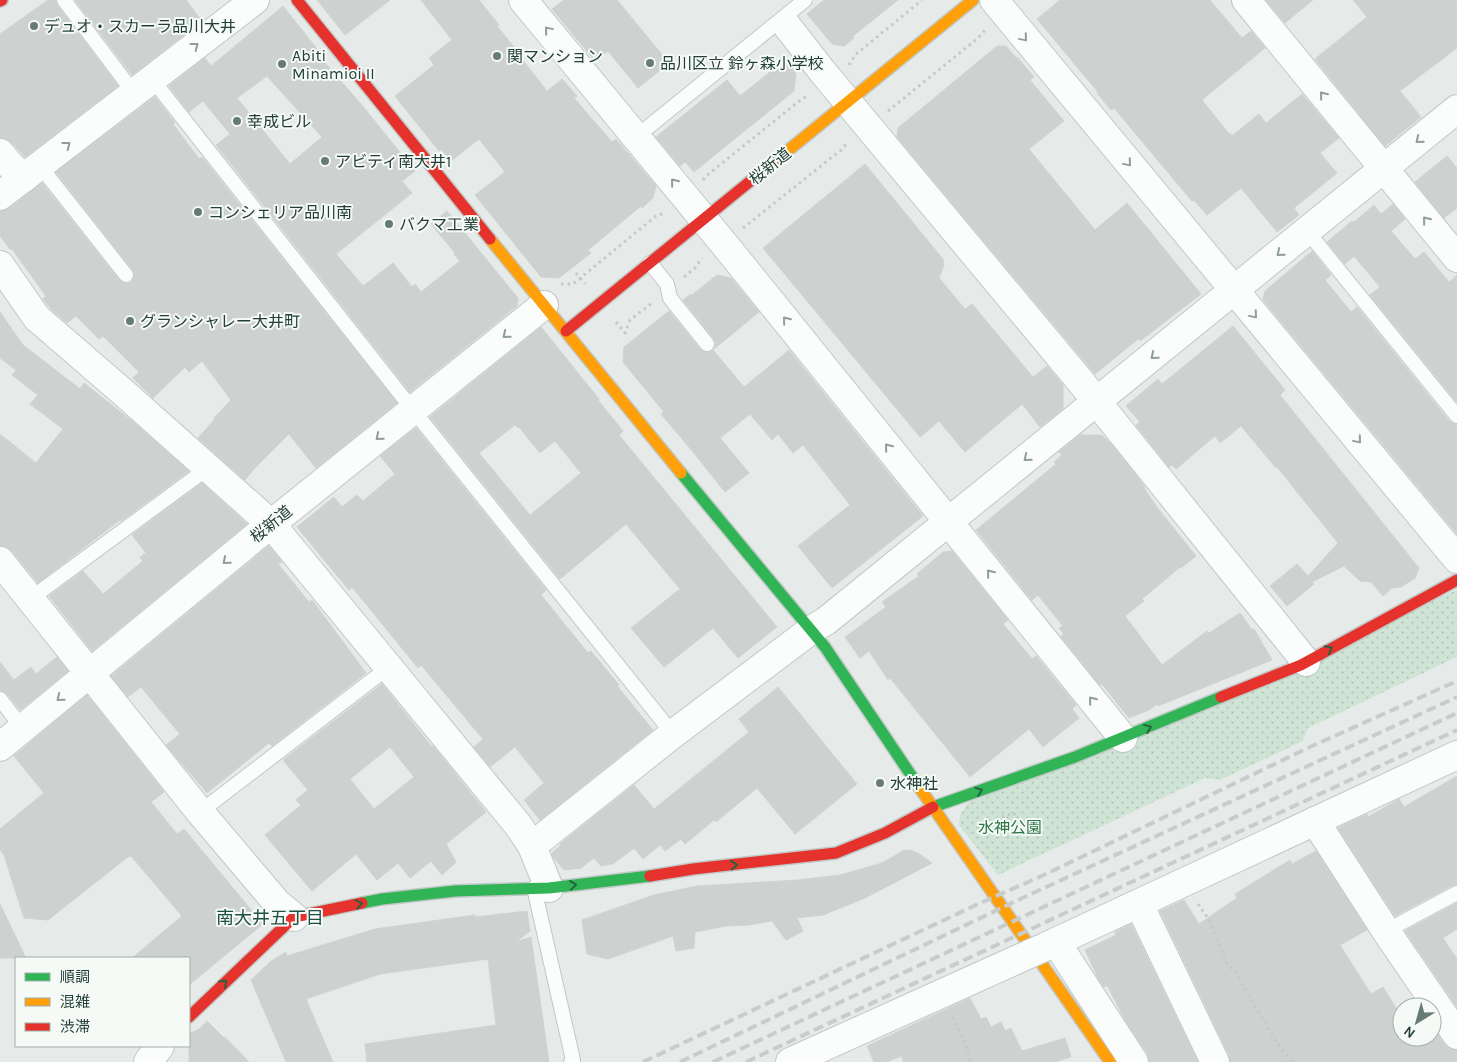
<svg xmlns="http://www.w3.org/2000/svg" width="1457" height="1062" viewBox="0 0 1457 1062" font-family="Karla,'Noto Sans JP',sans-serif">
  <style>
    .park { fill: url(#park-dots) }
    .building { fill: #cdd2d0; stroke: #cfd4d2; fill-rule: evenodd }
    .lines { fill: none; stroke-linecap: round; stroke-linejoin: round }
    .lane-casing { stroke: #c3c8c6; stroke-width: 16 }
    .street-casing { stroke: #c3c8c6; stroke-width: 30 }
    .fast-casing { stroke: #c1c9c6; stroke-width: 14 }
    .slow-casing { stroke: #c1c9c6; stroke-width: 14 }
    .jam-casing { stroke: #c1c9c6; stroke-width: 14 }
    .path { stroke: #c2cbc7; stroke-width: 3; stroke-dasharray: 2.5 4; stroke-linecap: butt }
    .lane { stroke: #fbfcfc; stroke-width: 14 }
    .street { stroke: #fbfcfc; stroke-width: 28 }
    .fast { stroke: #30b455; stroke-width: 11 }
    .slow { stroke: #ff9f0a; stroke-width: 11 }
    .jam { stroke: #e5322d; stroke-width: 11 }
    .rail { stroke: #c8ccca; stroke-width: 4; stroke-dasharray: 10 5; stroke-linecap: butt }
    .street-bridge-casing { stroke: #c3c8c6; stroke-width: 30; stroke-linecap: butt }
    .street-bridge { stroke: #fbfcfc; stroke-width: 28 }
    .oneway { stroke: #8f9e99 }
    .oneway2 { stroke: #27623f }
    .poi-dot { fill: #677b75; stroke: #f5faf7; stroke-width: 2 }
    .labels { text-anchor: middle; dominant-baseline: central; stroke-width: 4; stroke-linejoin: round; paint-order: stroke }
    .poi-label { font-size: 16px; fill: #233f36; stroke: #f5faf7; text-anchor: start }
    .street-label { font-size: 16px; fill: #233f36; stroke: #f5faf7 }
    .park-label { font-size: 16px; fill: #2e7646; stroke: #f5faf7 }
    .neighbourhood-label { font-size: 18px; fill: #1f5143; stroke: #f5faf7 }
  </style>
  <defs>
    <pattern id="park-dots" width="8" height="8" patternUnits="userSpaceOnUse" patternTransform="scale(1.25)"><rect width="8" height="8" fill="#cfe4d5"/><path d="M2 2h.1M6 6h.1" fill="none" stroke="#b1c5b7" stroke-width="1.8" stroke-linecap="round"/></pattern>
  </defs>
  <rect width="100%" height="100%" fill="#e6ebe9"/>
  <!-- park -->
  <polygon class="park" points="1457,590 1457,657 1308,728 1303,741 1220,780 1205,778 998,875 959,825 960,815 968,803"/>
  <!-- building -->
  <g class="building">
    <polygon points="48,0 55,0 57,5 118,86 25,157 12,143 6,139 0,138 0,34"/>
    <polygon points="75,0 186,0 202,21 132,75"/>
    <polygon points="317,0 390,0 345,35"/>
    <polygon points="421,0 479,0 499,25 497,26 522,57 521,58 547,91 562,79 577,96 574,98 612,142 616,139 656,186 653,198 642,208 641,206 588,250 591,253 559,278 541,277 475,195 505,172 479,139 451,161 441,149 439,151 395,96 434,65 429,58 452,40"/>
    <polygon points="564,0 617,0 669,63 638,88 608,51 595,61 552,9"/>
    <polygon points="824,0 898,0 853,36 854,38 844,46 832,44 807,14"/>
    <polygon points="1060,0 1210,0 1242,38 1251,31 1265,48 1202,100 1229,134 1230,133 1232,136 1259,114 1266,123 1302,94 1339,138 1320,153 1337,173 1294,208 1299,215 1277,232 1241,188 1207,215 1194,200 1192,201 1114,108 1111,110 1097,93 1098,92 1037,19"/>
    <polygon points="1266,0 1313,0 1285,23"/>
    <polygon points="1353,0 1457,0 1457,48 1400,91 1421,117 1385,146 1315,59 1367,17"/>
    <path d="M283 6 321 54 319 56 361 104 415 171 402 181 412 193 336 254 363 286 393 263 412 287 415 284 421 292 460 261 454 254 455 253 431 224 447 211 518 298 517 306 410 392 216 145 230 134 203 101 189 112 169 86 205 58 211 66ZM267 76 322 137 290 164 237 98Z"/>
    <polygon points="997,46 1006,46 1016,58 1017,57 1034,77 1030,80 1064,121 1029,149 1095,230 1127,203 1201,294 1140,341 1138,339 1095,374 897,137 898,128"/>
    <polygon points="785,60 796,74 794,91 694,172 685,162 680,166 656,137 727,80 740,96"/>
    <polygon points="155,97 175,123 173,124 199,159 202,157 397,403 316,468 289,434 254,469 245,480 198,438 215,419 214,418 231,400 202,361 189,372 185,367 153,398 133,378 139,372 103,336 99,339 76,316 67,323 52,310 43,299 46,296 12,249 11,250 0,236 0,211 10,208 42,183 119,280 127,284 132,282 135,274 133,270 56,172"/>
    <polygon points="1447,156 1457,168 1457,208 1444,218 1415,182"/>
    <polygon points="865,164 943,259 944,265 939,278 965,309 972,304 1033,377 1047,366 1063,385 1063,409 1040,427 1022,404 965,452 939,421 920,437 763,248"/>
    <polygon points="1393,204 1405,219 1391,231 1415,259 1424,252 1449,282 1457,275 1457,402 1370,295 1380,287 1354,256 1345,264 1327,242 1352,221 1354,222 1374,205 1381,214"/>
    <polygon points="1312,251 1331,275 1325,280 1351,312 1357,307 1450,422 1457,425 1457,534 1263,300 1265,291"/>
    <polygon points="717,275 731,278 759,312 714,349 716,343 714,339 683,300 691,294 692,295"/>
    <polygon points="669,311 700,349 708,353 713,350 744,387 789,350 923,516 832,588 798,546 850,505 803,445 793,453 778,434 772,440 750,414 720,438 749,473 725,492 689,447 661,414 664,412 623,362 624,347"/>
    <polygon points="0,312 23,345 80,389 84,383 133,422 189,471 121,521 120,520 38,583 12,551 6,547 0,546 0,434 36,463 63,429 30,404 38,395 12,375 16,370 0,358"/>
    <polygon points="1233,326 1285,390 1280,395 1419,568 1415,578 1401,587 1392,588 1383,596 1371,582 1360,581 1344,566 1312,582 1314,584 1287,606 1270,586 1297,564 1308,576 1338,543 1277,467 1276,468 1241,426 1220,443 1215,436 1176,469 1172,465 1169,467 1136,425 1140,422 1126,406 1158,379 1162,384"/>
    <path d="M541 327 599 399 598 400 623 431 619 435 777 627 738 658 713 628 664 667 631 628 680 589 626 524 560 579 430 417ZM515 425 518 428 519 427 540 453 555 441 581 473 530 515 479 453Z"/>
    <polygon points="416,428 546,590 541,595 588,653 591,651 619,685 617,686 653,730 540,820 524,800 544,783 515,747 490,767 474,747 483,739 421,665 418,668 352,587 349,590 297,527 334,497 342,507 357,495 363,501 395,474 380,456"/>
    <polygon points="1080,435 1102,435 1112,445 1145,487 1144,488 1156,506 1196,556 1181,568 1180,567 1142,599 1144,601 1125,616 1162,665 1207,631 1209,633 1240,613 1252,630 1254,629 1272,660 1158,706 1157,704 1149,710 1129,718 1102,684 1100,685 1061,636 1064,634 1059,628 1063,626 1038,595 1032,600 976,530 1056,464 1054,462 1062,455 1059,452"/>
    <polygon points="202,483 247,524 92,651 49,596 83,571 103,594 143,561 140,557 146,553 132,535"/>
    <polygon points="269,546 282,562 278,564 309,602 312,600 366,673 272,746 269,743 207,793 166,745 180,734 141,687 128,697 111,676"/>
    <polygon points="952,551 1008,620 1003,624 1032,659 1036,656 1076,705 1072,709 1079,718 1043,747 1029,729 970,777 890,678 888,680 869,651 860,658 845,637 886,607 882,602 919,576 917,574 943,552"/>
    <polygon points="57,657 68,671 20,710 7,694 0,690 0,662 14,680 31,667 36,674"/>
    <path d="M382 684 432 747 433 746 486 812 446 844 456 862 442 875 431 861 410 878 398 863 377 880 356 854 312 891 265 835 301 805 296 800 308 790 283 760ZM390 747 414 777 374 809 350 779Z"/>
    <polygon points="778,687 857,784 795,834 757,788 716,822 714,820 685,844 681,839 665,851 660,845 643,859 634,848 613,864 601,866 594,858 581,868 564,870 553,857 552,853 561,845 560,844 634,785 654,809 749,732 739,719"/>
    <polygon points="87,695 164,792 151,802 177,834 184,829 263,924 189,985 189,958 132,958 182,916 131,856 130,857 129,856 48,920 24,918 4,855 0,850 0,829 44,793 14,756"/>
    <polygon points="1457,776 1457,884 1453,885 1395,916 1338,828 1367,814 1368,817 1399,799 1404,807"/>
    <polygon points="910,850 918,853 932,863 865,898 823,915 797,918 803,931 786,940 772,921 749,925 726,926 695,932 694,948 676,951 673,936 608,959 587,954 582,920 654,895 697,886 798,880 840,875 882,863 903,851"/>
    <polygon points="1316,851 1367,930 1340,945 1371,994 1383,987 1398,1011 1402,1007 1402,1037 1432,1037 1432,1026 1444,1044 1450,1049 1457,1050 1457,1062 1230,1062 1229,1055 1160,911 1184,900 1199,924 1237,898 1235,894 1290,860 1292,864"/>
    <polygon points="1457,903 1457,929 1443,938 1457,959 1457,1007 1405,931"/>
    <polygon points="0,904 26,958 0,958"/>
    <polygon points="527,911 530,931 516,942 531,937 549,1062 367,1062 365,1044 496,1025 488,959 380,974 306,999 333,1062 286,1062 251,980 270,962 286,952 287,956 375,929 475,915 475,917"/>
    <polygon points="1131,924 1198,1062 1149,1062 1147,1053 1125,1020 1107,985 1104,987 1098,978 1085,950 1116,935 1115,932"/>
    <polygon points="970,998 981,1019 986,1017 991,1027 1001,1022 1005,1031 1011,1028 1022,1051 1065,1038 1071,1057 1055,1062 904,1062 901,1056 887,1062 874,1062 867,1046"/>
    <polygon points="1413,998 1419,1007 1402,1007"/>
    <polygon points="207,1021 224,1038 225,1037 249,1062 189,1062 189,1032 193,1032 199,1029"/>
  </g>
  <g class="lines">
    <defs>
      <g id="lane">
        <polyline points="64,0 134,93"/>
        <polyline points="152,79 413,410 673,734"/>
        <polyline points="636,137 805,0"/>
        <polyline points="40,166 126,275"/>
        <polyline points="1307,231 1457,416"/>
        <polyline points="650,263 667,284 670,298 707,344"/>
        <polyline points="30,599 208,468"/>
        <polyline points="0,699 23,729"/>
        <polyline points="200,812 389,667"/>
        <polyline points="534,888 573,1060 571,1062"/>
        <polyline points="1386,931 1457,893"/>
      </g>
      <g id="street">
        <polyline points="523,0 729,250 1123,738"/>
        <polyline points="994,0 1457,559"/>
        <polyline points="1246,0 1457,258"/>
        <polyline points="787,26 822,71 1081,382 1306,662"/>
        <polyline points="0,153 10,165 24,178"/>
        <polyline points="0,196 255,0"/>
        <polyline points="0,265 37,318 125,394 271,524 518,825 532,846 549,888"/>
        <polyline points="0,561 200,812 277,903 294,917"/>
        <polyline points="0,747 271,524 544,305"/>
        <polyline points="1315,821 1386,931 1457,1035"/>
        <polyline points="532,846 673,734 811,630 826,621 1457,109"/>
        <polyline points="1139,904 1215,1062"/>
        <polyline points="1056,942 1134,1062"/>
        <polyline points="1045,947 1457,755"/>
        <polyline points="148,1062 160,1046"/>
        <polyline points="790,1062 1016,960"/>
      </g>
      <g id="fast">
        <polyline points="681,473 825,647 919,787"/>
        <polyline points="933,807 1075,757 1221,697"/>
        <polyline points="362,903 382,899 455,891 549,888 650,876"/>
      </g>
      <g id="slow">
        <polyline points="780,157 973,0"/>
        <polyline points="490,239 681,473"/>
        <polyline points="919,787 1110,1062"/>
      </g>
      <g id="jam">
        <polyline points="297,0 490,239"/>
        <polyline points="0,1 2,0"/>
        <polyline points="566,331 780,157"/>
        <polyline points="1221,697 1301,665 1457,580"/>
        <polyline points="650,876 693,869 836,853 885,833 933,807"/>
        <polyline points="189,1017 294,917 362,903"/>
      </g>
    </defs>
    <!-- lane casing -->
    <use href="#lane" class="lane-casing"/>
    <!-- street casing -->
    <use href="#street" class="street-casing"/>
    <!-- fast casing -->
    <use href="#fast" class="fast-casing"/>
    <!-- slow casing -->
    <use href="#slow" class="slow-casing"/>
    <!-- jam casing -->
    <use href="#jam" class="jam-casing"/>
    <!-- path -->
    <g class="path">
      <polyline points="849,65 855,55 922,0"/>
      <polyline points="888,111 977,39 985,30"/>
      <polyline points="703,180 706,176 803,98 809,96"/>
      <polyline points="743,228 841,150 848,142"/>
      <polyline points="576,273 585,284"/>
      <polyline points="684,277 695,268 702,258"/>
      <polyline points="561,284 573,284 656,216 665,213"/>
      <polyline points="616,322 625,333 630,320 652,303"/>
      <polyline points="977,825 1014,813 1018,822"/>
      <polyline points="1198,904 1210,921 1227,964 1235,972 1277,1043 1292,1062"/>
      <polyline points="952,1017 965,1043 971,1062"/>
    </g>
    <!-- lane -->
    <use href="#lane" class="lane"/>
    <!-- street -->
    <use href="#street" class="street"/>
    <!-- fast -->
    <use href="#fast" class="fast"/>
    <!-- slow -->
    <use href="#slow" class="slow"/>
    <!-- jam -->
    <use href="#jam" class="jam"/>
    <!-- rail -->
    <g class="rail">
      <polyline points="643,1062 976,905 1044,875 1310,747 1457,681"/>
      <polyline points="680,1062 1016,901 1457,697"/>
      <polyline points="713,1062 1457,713"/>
      <polyline points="746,1062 1457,730"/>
    </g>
    <defs>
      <polyline id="street-bridge" points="1016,960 1045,947"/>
    </defs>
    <!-- street-bridge casing -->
    <use href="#street-bridge" class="street-bridge-casing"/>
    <!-- street-bridge -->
    <use href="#street-bridge" class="street-bridge"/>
  </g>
  <!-- one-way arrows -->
  <defs><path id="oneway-chevron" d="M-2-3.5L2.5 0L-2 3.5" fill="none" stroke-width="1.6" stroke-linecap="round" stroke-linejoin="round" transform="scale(1.25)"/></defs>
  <g class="oneway">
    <use href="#oneway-chevron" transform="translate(548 30) rotate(-130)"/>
    <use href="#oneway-chevron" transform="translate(1024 38) rotate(50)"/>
    <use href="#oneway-chevron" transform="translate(195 46) rotate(-37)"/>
    <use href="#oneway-chevron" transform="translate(1323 95) rotate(-129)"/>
    <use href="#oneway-chevron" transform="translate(1419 140) rotate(141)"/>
    <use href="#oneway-chevron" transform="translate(67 145) rotate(-38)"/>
    <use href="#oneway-chevron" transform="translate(1128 163) rotate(50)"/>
    <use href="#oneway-chevron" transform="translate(674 182) rotate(-129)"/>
    <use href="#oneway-chevron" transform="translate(1426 220) rotate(-129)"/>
    <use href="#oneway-chevron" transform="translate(1280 253) rotate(141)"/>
    <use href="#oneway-chevron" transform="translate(1254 315) rotate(50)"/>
    <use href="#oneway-chevron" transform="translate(786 320) rotate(-129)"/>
    <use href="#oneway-chevron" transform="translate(506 335) rotate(141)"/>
    <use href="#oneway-chevron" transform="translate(1154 356) rotate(141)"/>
    <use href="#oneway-chevron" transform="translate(379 437) rotate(141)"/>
    <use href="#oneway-chevron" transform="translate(1358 440) rotate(50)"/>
    <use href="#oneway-chevron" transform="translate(888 447) rotate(-129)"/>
    <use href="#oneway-chevron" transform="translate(1027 458) rotate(141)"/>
    <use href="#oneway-chevron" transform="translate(226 561) rotate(140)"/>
    <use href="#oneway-chevron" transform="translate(990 573) rotate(-129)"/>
    <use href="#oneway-chevron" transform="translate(60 698) rotate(141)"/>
    <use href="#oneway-chevron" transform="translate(1092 700) rotate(-129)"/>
  </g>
  <g class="oneway2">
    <use href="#oneway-chevron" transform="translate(1329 649) rotate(-28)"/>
    <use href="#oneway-chevron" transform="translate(1148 728) rotate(-22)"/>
    <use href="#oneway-chevron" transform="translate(979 791) rotate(-19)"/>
    <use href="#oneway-chevron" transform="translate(734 865) rotate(-5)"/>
    <use href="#oneway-chevron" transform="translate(573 885) rotate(-7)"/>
    <use href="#oneway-chevron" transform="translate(359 904) rotate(-11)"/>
    <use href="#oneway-chevron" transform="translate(224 983) rotate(-43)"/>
  </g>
  <!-- markers -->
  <g class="poi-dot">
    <circle cx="34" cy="26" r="5"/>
    <circle cx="497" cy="56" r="5"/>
    <circle cx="650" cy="63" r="5"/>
    <circle cx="282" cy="64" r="5"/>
    <circle cx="237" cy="121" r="5"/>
    <circle cx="325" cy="161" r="5"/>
    <circle cx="198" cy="212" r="5"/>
    <circle cx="389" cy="224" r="5"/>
    <circle cx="130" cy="321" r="5"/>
    <circle cx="880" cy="783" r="5"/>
  </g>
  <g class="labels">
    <!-- poi labels -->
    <g class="poi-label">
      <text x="44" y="26">デュオ・スカーラ品川大井</text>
      <text x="292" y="55">Abiti<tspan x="292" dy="18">Minamioi II</tspan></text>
      <text x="507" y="56">関マンション</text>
      <text x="660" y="63">品川区立 鈴ヶ森小学校</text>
      <text x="247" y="121">幸成ビル</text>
      <text x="335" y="161">アビティ南大井1</text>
      <text x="208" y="212">コンシェリア品川南</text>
      <text x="399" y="224">バクマ工業</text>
      <text x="140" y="321">グランシャレー大井町</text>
      <text x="890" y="783">水神社</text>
    </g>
    <!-- street labels -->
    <g class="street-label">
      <text transform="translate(770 166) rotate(-39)">桜新道</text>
      <text transform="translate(271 524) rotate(-39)">桜新道</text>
    </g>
    <!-- park labels -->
    <g class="park-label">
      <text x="1010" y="827">水神公園</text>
    </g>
    <!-- neighbourhood labels -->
    <g class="neighbourhood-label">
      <text x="270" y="918">南大井五丁目</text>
    </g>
  </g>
  <!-- legend -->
  <rect x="15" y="957" width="175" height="90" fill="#f5faf7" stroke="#a1afaa"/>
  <rect x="25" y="973" width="25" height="8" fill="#30b455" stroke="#a1afaa"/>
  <text x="60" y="982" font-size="15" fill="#233f36">順調</text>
  <rect x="25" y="998" width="25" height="8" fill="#ff9f0a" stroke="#a1afaa"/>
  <text x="60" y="1007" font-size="15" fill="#233f36">混雑</text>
  <rect x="25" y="1023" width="25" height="8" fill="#e5322d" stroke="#a1afaa"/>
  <text x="60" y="1032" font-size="15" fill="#233f36">渋滞</text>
  <!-- north arrow -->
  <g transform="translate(1417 1022) rotate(217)"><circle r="24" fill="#f5faf7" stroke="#a1afaa"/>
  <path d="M0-4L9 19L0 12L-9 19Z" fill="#677b75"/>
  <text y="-8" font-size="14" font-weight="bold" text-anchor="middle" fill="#233f36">N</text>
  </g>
</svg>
